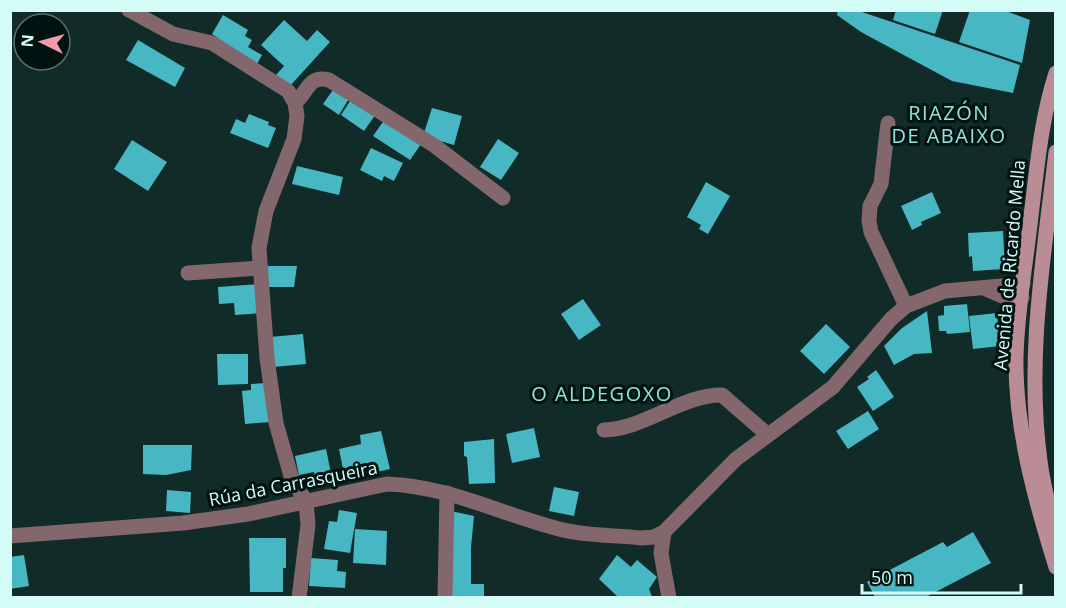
<svg xmlns="http://www.w3.org/2000/svg" width="1066" height="608" font-family="'Open Sans',sans-serif">
	<rect width="100%" height="100%" fill="#102b28"/>
	<!-- building -->
	<path fill="#48b7c4" d="M838,10H856L1020,65L1013,93L952,81L861,32L837,15Z
		M896,10H943L935,34L893,20Z
		M970,10H1003L1030,20L1022,63L959,42Z
		M223,15L248,30L245,36L252,40L248,47L262,55L257,64L217,41L218,38L212,34Z
		M284,20L307,41L317,30L330,42L289,87L276,75L284,66L261,45Z
		M138,40L185,68L175,87L126,60Z
		M335,87L350,97L339,115L323,104Z
		M352,98L376,114L364,131L341,115Z
		M432,108L462,116L454,145L423,136Z
		M249,114L269,122L268,125L276,128L268,148L230,133L236,119L245,123Z
		M385,119L421,144L410,160L373,136Z
		M498,139L519,153L501,180L480,167Z
		M132,140L167,162L148,191L114,169Z
		M371,148L403,163L394,181L384,176L382,181L360,170Z
		M297,166L343,177L339,195L292,184Z
		M706,182L730,196L708,234L699,229L701,225L687,217Z
		M932,192L941,213L921,222L922,225L912,230L901,206Z
		M1003,231L1005,269L973,271L972,256L969,257L968,233Z
		M263,266H297L294,287H265Z
		M259,284L261,313L235,315L234,303L219,304L218,287Z
		M583,299L601,325L579,340L561,314Z
		M967,304L970,332L947,334L946,331H939L938,316L944,315V306Z
		M927,311L932,353L914,354L894,365L884,346L902,328Z
		M997,313L1000,346L973,349L969,316Z
		M826,324L850,347L824,374L800,351Z
		M303,334L306,364L273,367L270,337Z
		M217,354H248V384L218,385Z
		M876,370L894,397L873,411L857,387L869,379L867,377Z
		M267,383L270,422L245,424L242,391L251,390V384Z
		M868,411L879,429L848,449L836,431Z
		M534,428L540,457L512,463L506,434Z
		M381,431L390,469L345,479L339,449L361,444L360,435Z
		M494,439L495,483L469,484L467,457L464,456V442Z
		M143,445H192L191,470L166,475L143,474Z
		M326,449L332,478L316,482L314,472L299,475L295,456Z
		M554,487L579,492L574,516L549,511Z
		M167,490L191,492L190,513L166,511Z
		M339,510L357,513L350,553L324,549L329,521L337,522Z
		M451,511L474,516L471,547V584H484V597H451Z
		M355,529L387,531L386,565L353,563Z
		M973,532L991,563L926,597H875L867,582L943,542L947,547Z
		M249,538H286V568H283V592H250Z
		M24,555L29,586L10,589V557Z
		M617,555L631,567L637,560L657,577L649,589L652,597H618L599,579Z
		M311,558L338,560L337,571L346,572L345,588L309,586Z"/>
	<g fill="none" stroke-linecap="round" stroke-linejoin="round">
		<!-- street -->
		<path stroke="#84676d" stroke-width="15" d="M129,10L173,34L212,43L288,91L295,103L297,116L294,139L266,211L259,248L267,358L276,423L291,476L306,502L308,525L299,598
			M295,103C308,92 308,75 329,80L435,146L503,198
			M888,123L881,184L870,206L869,221L871,232L906,306
			M188,273L260,268
			M986,289L1005,297L1022,298
			M604,430C645,429 680,395 722,395L768,435
			M664,532L661,553L669,598
			M10,536L183,523L248,514L387,484C447,486 501,514 559,529C585,536 614,535 641,538L654,537L664,532L736,459L833,387L891,319L906,306L945,291L1023,284
			M445,598L447,493"/>
		<!-- secondary -->
		<path stroke="#ba8c95" stroke-width="15" d="M1056,73C1041,119 1037,168 1031,216C1026,263 1017,310 1016,357C1015,428 1035,500 1056,567
			M1056,152C1044,255 1026,357 1040,461C1043,485 1049,508 1056,532"/>
	</g>
	<g text-anchor="middle" dominant-baseline="central" stroke-width="6" stroke-linejoin="round" paint-order="stroke">
		<!-- street labels -->
		<g font-size="18" fill="#d4fcf6" stroke="#001311">
			<text transform="translate(1009 265) rotate(-85)">Avenida de Ricardo Mella</text>
			<text transform="translate(293 483) rotate(-11)">Rúa da Carrasqueira</text>
		</g>
		<!-- neighbourhood labels -->
		<g font-size="20" letter-spacing="1.5" fill="#91e5da" stroke="#001311">
			<text x="949" y="112">RIAZÓN<tspan x="949" dy="23">DE ABAIXO</tspan></text>
			<text x="602" y="393">O ALDEGOXO</text>
		</g>
	</g>
	<!-- border -->
	<rect width="1066" height="608" fill="none" stroke="#d4fcf6" stroke-width="24"/>
	<!-- north arrow -->
	<g transform="translate(42 42) rotate(275)"><circle r="28" fill="#001311" stroke="#55706d" stroke-width="1.5"/>
	<path d="M0-4.5L10 22L0 15L-10 22Z" fill="#f29aad"/>
	<text y="-9" font-size="16" font-weight="bold" text-anchor="middle" fill="#d4fcf6">N</text>
	</g>
	<!-- scale -->
	<path d="M862 584v9h159v-9" fill="none" stroke="#d4fcf6" stroke-width="3"/>
	<text x="871" y="584" font-size="18" fill="#d4fcf6" stroke="#001311" stroke-width="4.5" paint-order="stroke">50 m</text>
</svg>
